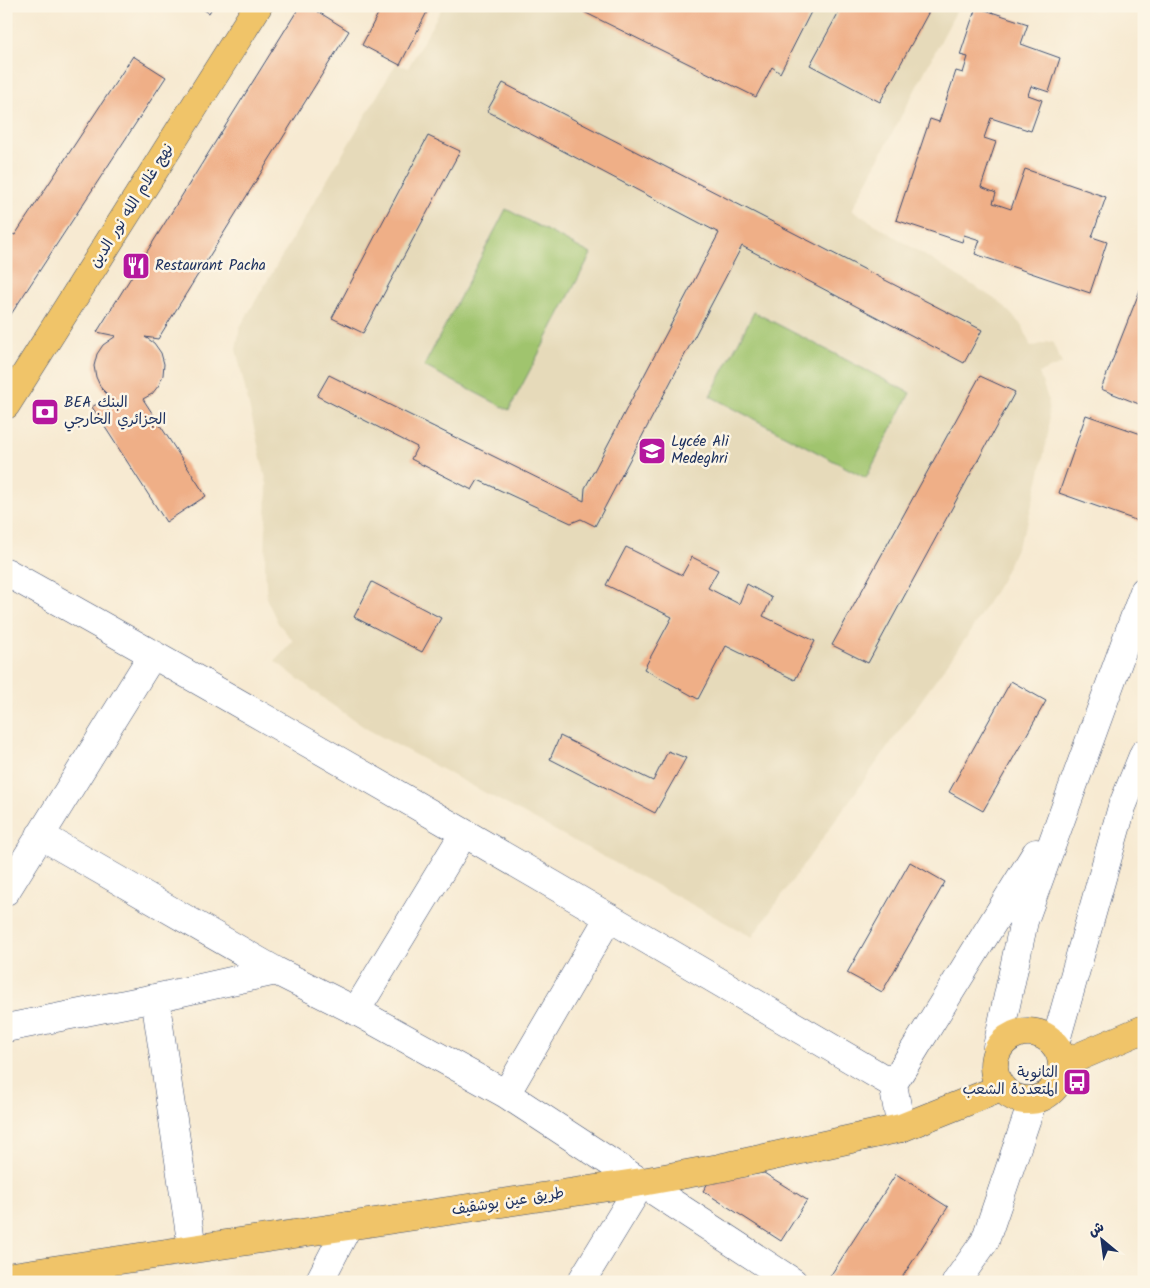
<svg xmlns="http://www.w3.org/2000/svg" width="1150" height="1288" font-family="Kalam,'Playpen Sans Arabic',sans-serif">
	<rect width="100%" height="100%" fill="#fcf5e5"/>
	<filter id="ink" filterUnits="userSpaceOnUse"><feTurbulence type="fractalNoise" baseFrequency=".02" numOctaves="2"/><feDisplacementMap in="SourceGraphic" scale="10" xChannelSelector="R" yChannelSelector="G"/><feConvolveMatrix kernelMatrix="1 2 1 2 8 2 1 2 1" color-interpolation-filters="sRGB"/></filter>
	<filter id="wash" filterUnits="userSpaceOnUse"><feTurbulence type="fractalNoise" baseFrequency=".0096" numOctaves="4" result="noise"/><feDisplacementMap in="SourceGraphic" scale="20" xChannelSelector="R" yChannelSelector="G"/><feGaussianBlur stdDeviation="1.12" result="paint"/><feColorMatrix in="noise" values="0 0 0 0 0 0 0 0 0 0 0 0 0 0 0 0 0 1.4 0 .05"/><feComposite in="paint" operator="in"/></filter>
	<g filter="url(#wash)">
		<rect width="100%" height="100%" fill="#f7ead2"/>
		<!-- built -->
		<path fill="#e6daba" d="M443,6H959L852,210L1001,303L1023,327L1031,347L1052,341L1062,364L1039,373L1048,399L1049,429L1040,473L1027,524L1002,579L970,632L752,937L367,729L328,702L275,661L293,641L278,623L267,600L265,567L267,484L236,349L240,327L396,64L408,68Z"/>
		<!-- pitch -->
		<path fill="#a0c46e" stroke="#5e7a66" d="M506,209L591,254L509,410L424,366Z
			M754,312L910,393L866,478L710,396Z"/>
		<g id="blocks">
			<!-- building -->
			<path fill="#efaf87" d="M198,6H213L209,13Z
				M300,6H309L349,31L158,339L145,337L154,343L161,353L164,364L163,375L159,385L152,394L143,399L206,496L166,522L92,407L109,396L101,388L96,377L94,366L97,354L103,345L116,336L97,332Z
				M382,6H430L400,65L362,45Z
				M586,6H814L780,73L772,67L756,97L584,12Z
				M842,6H932L880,102L810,65Z
				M976,7L1028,24L1021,44L1060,58L1049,92L1031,86L1028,95L1042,100L1031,131L991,118L984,138L996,142L981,187L996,193L993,203L1011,209L1025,169L1106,197L1092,237L1107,242L1090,293L975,254L980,240L964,235L962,242L896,220L930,119L939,122L956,71L963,73L968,57L960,55Z
				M6,18L10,19L8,53H6Z
				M133,56L166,77L6,322V232L15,235Z
				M503,83L982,330L964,363L742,246L595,526L581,519L571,523L478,480L472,490L411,459L417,447L317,396L329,375L584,501L585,488L719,233L487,111Z
				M428,136L460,151L363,333L332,318Z
				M1144,280V406L1101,389Z
				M980,376L1015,392L868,663L832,645Z
				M1086,415L1144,435V515L1141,522L1059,493Z
				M626,547L682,575L692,557L718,570L708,588L739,604L747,584L772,598L763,616L815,641L795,680L726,646L698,699L644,669L672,617L606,585Z
				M372,582L441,618L422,652L354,617Z
				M1011,681L1046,701L983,811L949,792Z
				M560,736L653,781L668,751L686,758L655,813L550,759Z
				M910,862L945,882L882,992L847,973Z
				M764,1173L807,1200L781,1241L703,1191L710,1180Z
				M896,1174L948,1207L899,1282H835L829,1278Z"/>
		</g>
	</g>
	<g filter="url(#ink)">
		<use href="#blocks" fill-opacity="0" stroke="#3c4b6f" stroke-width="1"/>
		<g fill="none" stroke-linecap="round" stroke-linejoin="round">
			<defs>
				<path id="minor" d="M6,572C304,738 599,911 893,1084L901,1128
					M40,835L276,971L356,1011L506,1094L793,1282
					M6,891L153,654
					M155,998L192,1248
					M356,1011L464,833
					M6,1028L155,998L276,971
					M1055,1044L1122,807L1144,753
					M997,1047L1024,921L1144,591
					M893,1084L1036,853
					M506,1094L609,917
					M319,1282L348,1226
					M581,1282L642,1182
					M956,1282L985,1241L1033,1100"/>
				<path id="major" d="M6,405L258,6
					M994 1066a34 34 0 1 1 68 0a34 34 0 1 1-68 0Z
					M1062,1064L1144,1029
					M6,1277L642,1182L719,1168L901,1128L1001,1088"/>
			</defs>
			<!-- minor casing -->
			<use href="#minor" stroke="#3c4b6f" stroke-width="29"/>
			<!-- major casing -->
			<use href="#major" stroke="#3c4b6f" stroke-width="29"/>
			<!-- minor -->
			<use href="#minor" stroke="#fff" stroke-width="28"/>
			<!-- major -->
			<use href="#major" stroke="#f0c469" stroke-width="28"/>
		</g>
	</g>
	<!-- icons -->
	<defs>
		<symbol id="restaurant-square" viewBox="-11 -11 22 22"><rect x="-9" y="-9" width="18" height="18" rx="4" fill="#b5179e" stroke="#fcf5e5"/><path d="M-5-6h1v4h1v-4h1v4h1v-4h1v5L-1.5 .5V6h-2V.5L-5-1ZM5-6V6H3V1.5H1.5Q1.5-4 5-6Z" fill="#fff"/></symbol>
		<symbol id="bank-square" viewBox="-11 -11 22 22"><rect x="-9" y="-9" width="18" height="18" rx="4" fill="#b5179e" stroke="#fcf5e5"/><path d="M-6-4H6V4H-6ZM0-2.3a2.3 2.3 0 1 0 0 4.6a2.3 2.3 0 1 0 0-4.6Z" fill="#fff"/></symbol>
		<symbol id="school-square" viewBox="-11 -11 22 22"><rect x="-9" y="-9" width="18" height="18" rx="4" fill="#b5179e" stroke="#fcf5e5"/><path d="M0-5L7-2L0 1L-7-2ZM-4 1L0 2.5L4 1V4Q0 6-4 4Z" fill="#fff"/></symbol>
		<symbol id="bus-square" viewBox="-11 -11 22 22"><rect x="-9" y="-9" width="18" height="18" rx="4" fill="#b5179e" stroke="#fcf5e5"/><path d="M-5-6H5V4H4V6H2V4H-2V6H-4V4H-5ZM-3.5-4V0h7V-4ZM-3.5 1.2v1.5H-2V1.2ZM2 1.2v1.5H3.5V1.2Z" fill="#fff"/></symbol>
	</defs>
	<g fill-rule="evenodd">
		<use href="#restaurant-square" x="120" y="250" width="32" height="32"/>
		<use href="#bank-square" x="29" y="396" width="32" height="32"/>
		<use href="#school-square" x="636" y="435" width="32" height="32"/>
		<use href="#bus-square" x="1061" y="1066" width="32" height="32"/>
	</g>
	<g text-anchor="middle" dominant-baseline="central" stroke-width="5" stroke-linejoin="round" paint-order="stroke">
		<!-- street labels -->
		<g font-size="15" fill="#1b2f5e" stroke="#fcf5e5">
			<text transform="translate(132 206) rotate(-58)">نهج غلام الله نور الدين</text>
			<text transform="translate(508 1202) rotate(-9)">طريق عين بوشقيف</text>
		</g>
		<!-- poi labels -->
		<g font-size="15" fill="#1b2f5e" stroke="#fcf5e5" text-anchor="start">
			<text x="155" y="266">Restaurant Pacha</text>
			<text x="64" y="403">BEA البنك<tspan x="64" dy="17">الجزائري الخارجي</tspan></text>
			<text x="671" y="442">Lycée Ali<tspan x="671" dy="17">Medeghri</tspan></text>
			<text x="1058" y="1073" text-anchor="end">الثانوية<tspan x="1058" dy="17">المتعددة الشعب</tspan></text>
		</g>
	</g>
	<!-- margin -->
	<rect width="1150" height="1288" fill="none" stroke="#fcf5e5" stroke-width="25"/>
	<!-- north arrow -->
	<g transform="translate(1102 1240) rotate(331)" stroke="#fcf5e5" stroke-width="4" paint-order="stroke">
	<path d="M0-4L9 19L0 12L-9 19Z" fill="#1b2f5e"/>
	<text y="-8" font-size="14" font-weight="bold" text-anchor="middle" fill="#1b2f5e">ش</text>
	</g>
</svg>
